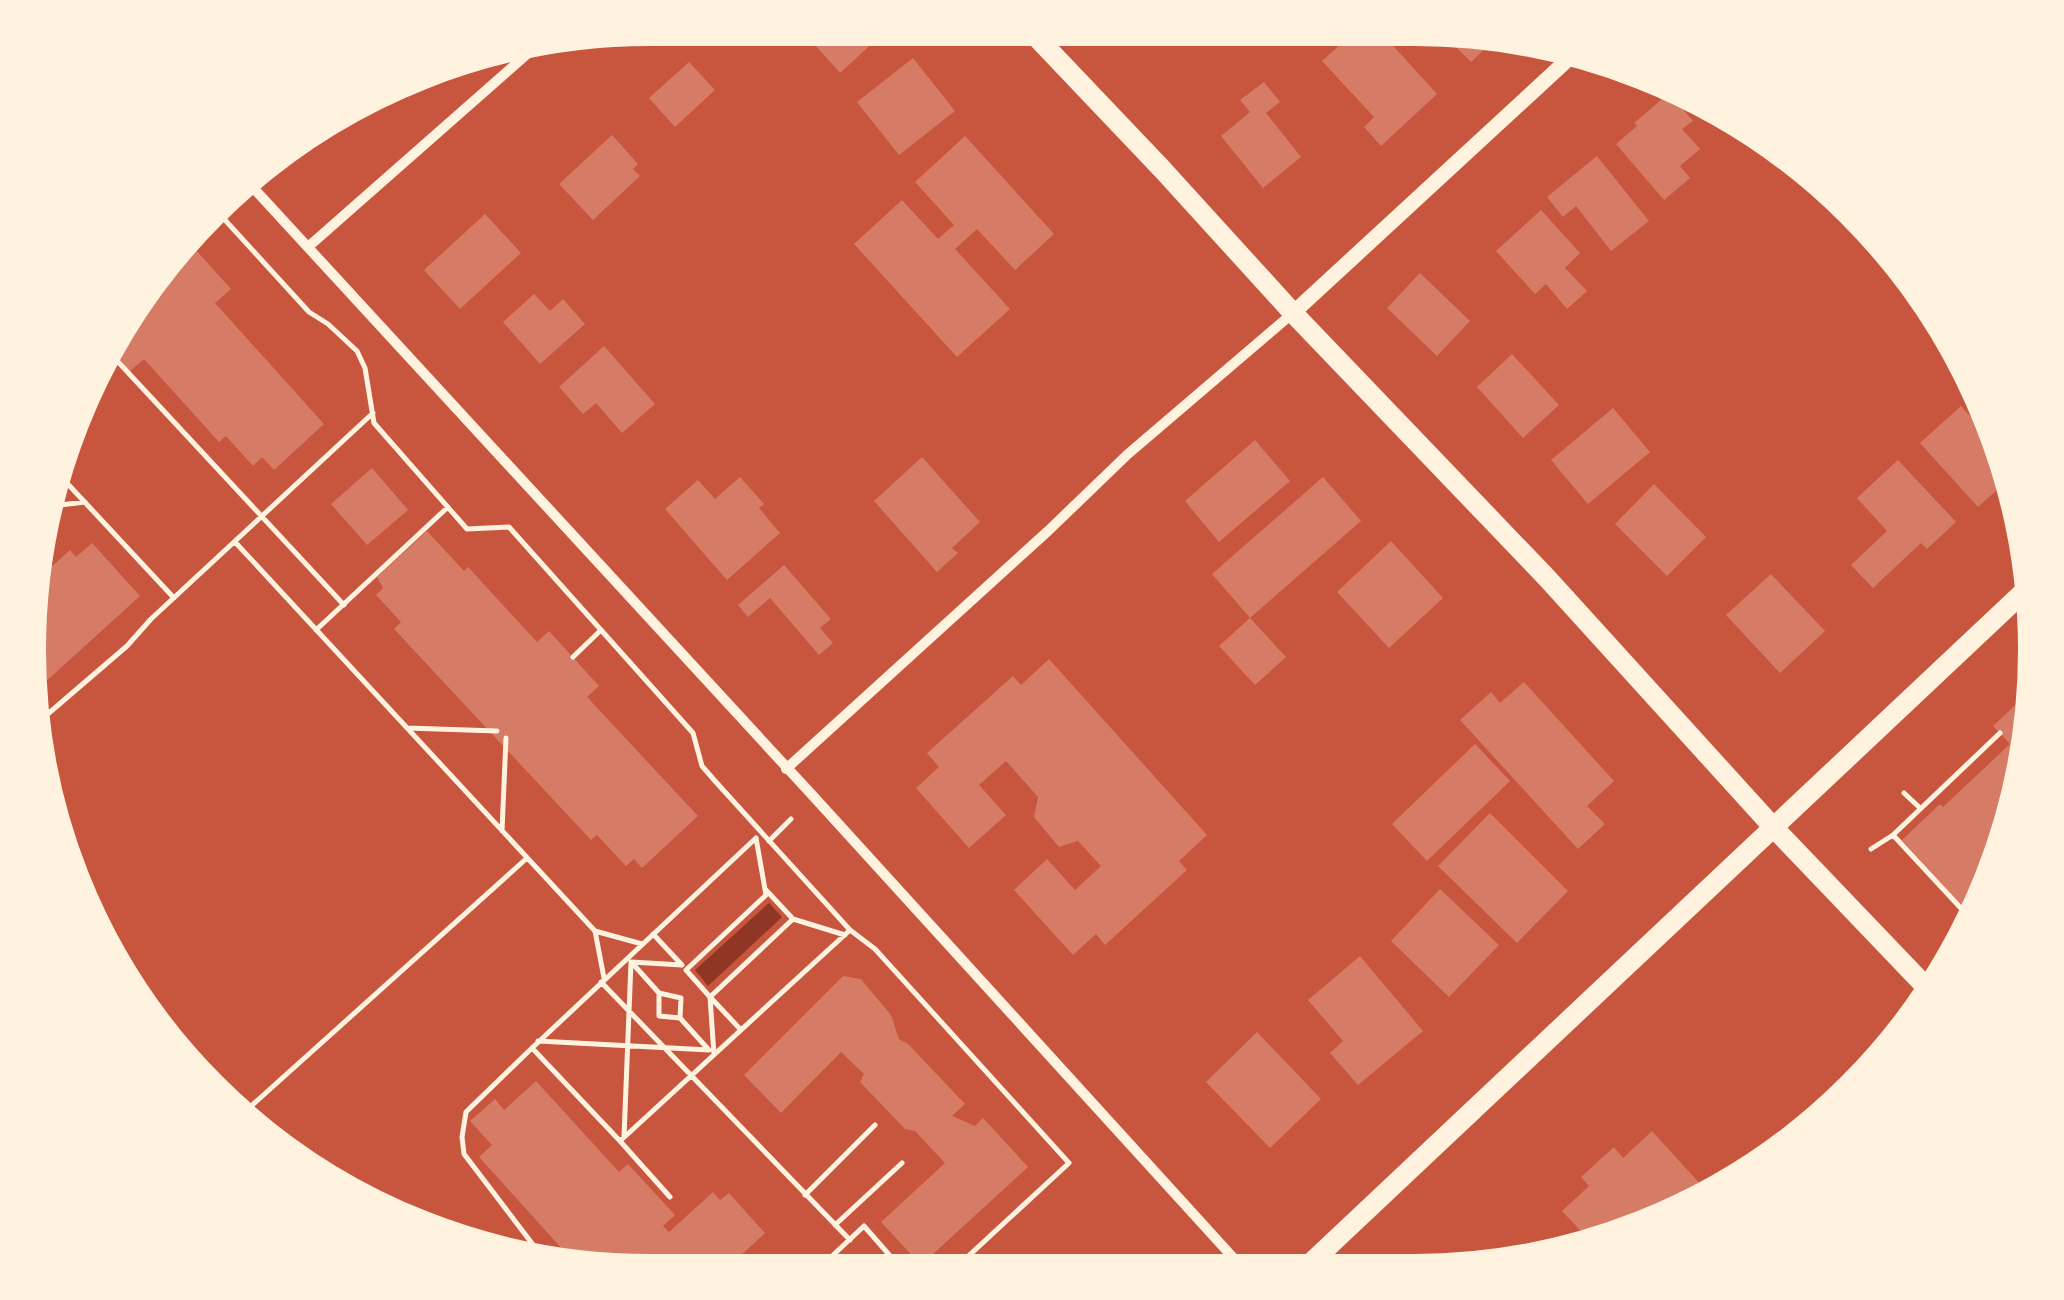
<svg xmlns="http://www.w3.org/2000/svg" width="2064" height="1300" font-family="'Work Sans',sans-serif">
	<rect width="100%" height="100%" fill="#c8553d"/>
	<!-- water -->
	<path fill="#8f3625" d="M769,903L782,917L708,986L695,970Z"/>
	<!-- building -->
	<path fill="#d67c66" d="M805,23L885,24L889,28L840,73L800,28Z
		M1360,27H1376L1437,94L1381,146L1364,127L1374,117L1322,61Z
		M1437,28H1496L1504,30L1471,62Z
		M913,58L955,111L899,155L857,102Z
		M689,62L715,90L675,127L649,98Z
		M1264,82L1280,102L1266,113L1301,157L1263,188L1221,136L1250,112L1240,100Z
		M1669,93L1693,121L1682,129L1700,149L1680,166L1690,178L1664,200L1616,144L1637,126L1634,123Z
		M612,135L638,164L633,169L640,176L593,220L559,184Z
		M965,136L1054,234L1015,270L977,229L955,249L1010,309L957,357L854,244L902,200L938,239L954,225L915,182Z
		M1597,156L1649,221L1611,251L1576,206L1563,217L1547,197Z
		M1541,210L1580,253L1565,268L1587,291L1567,309L1546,284L1535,294L1496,251Z
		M485,214L521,253L460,309L424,270Z
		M185,238L231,289L215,303L324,424L274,470L262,457L253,466L226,436L219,442L144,359L130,371L109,348L153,268Z
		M1420,273L1470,321L1437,356L1387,308Z
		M534,294L550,311L563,299L585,324L540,364L503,322Z
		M604,346L655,404L622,433L596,403L583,414L559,387Z
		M1512,354L1559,405L1523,438L1477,387Z
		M1961,406L1996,445L2006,482L1978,507L1920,443Z
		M1613,408L1650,452L1588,504L1551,460Z
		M1255,440L1290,481L1219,542L1185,501Z
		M922,457L980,522L952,548L958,553L937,572L874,501Z
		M1898,460L1956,522L1927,549L1921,543L1873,588L1851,565L1887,531L1857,498Z
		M372,468L408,510L367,545L331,504Z
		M740,477L764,504L759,508L780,533L727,580L665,509L698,480L715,499Z
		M1323,477L1361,521L1250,618L1212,574Z
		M1654,484L1706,537L1667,576L1615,524Z
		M427,531L464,571L468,567L537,642L549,631L599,686L587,697L698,816L642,868L634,859L626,866L597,835L591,840L394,629L401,622L376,595L383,588L377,577Z
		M1391,541L1443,598L1389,648L1337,592Z
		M92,543L140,596L32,694L24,610L28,588L70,550L76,557Z
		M784,565L831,619L820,628L833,643L819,655L770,598L748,617L738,605Z
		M1771,574L1825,631L1780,673L1726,615Z
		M1250,618L1286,657L1255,685L1219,646Z
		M1049,659L1207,835L1179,861L1187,870L1105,945L1096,934L1073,955L1014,890L1047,859L1075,890L1101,866L1078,841L1059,847L1034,817L1038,797L1006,761L979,785L1006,815L969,848L916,788L939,767L927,753L1013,676L1021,685Z
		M1524,682L1614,781L1587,806L1605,824L1578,849L1460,720L1491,692L1500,703Z
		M2029,692L2008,851L1971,916L1902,840L1940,804L1943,807L2010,744L1993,726Z
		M1475,744L1510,781L1427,861L1392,824Z
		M1490,813L1568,891L1517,943L1438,866Z
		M1440,889L1499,945L1449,997L1391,941Z
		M1360,956L1423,1031L1358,1085L1330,1053L1343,1041L1308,1000Z
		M843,976L861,979L891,1015L899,1039L908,1044L965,1104L952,1116L975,1126L983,1118L1028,1167L921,1265L881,1222L945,1163L915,1131L905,1129L860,1082L864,1074L841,1052L781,1113L744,1075Z
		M1257,1032L1321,1099L1270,1148L1206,1082Z
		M536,1081L619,1172L628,1164L675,1215L663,1226L669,1232L713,1192L720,1200L729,1193L765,1233L740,1256L752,1269L748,1273L583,1272L479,1157L492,1145L470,1121L495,1099L504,1110Z
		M1652,1131L1712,1197L1691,1213L1589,1240L1562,1211L1589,1186L1581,1177L1614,1147L1623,1158Z
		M1125,1258L1139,1273L1146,1267L1153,1275H1107Z"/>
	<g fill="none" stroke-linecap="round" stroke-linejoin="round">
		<!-- path -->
		<path stroke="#fff3e0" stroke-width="5" d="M215,209L309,312L328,324L357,351L365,368L374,423L467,529L509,527L693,733L702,766L715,781L850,930L875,949L1069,1163L949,1274
			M108,351L344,605
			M52,467L174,598
			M44,507L85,502
			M235,542L595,931
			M316,630L448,507
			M573,657L601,630
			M35,725L127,646L151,619L373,413
			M407,728L497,731
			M1904,793L1920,808
			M502,831L506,738
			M1893,835L1970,918
			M756,838L766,895L686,970L710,997L793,919L766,890
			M769,841L791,819
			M1871,849L1893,835L2000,733
			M793,919L845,935
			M653,934L682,965
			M633,964L659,993V1016L680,1018L681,998L659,993
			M604,978L595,931L642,944
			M601,982L850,1240
			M710,997L714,1055
			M712,999L741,1030
			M680,1018L708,1049
			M150,1024L239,1117L527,858
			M538,1041L709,1050
			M532,1048L756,838
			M624,1137L631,962L682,965
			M805,1195L875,1125
			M670,1197L620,1141L850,930
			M835,1225L902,1163
			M550,1267L464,1154L462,1137L466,1112L532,1048L620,1141
			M567,1272L576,1264
			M814,1273L864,1226L906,1274"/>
		<!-- minor -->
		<path stroke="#fff3e0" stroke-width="10" d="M246,180L814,797L1249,1275
			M308,247L543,40
			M786,769L1048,531L1128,454L1293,313"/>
		<!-- tertiary -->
		<path stroke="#fff3e0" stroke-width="15" d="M1293,313L1576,52"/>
		<!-- primary -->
		<path stroke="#fff3e0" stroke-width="20" d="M1025,25L1162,169L1293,313L1547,578L1774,828L1929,990
			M1298,1275L2033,583"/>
	</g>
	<!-- crop -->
	<path d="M0 0H2064V1300H0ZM650 40H1414A610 610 0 0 1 2024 650V650A610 610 0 0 1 1414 1260H650A610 610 0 0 1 40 650V650A610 610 0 0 1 650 40Z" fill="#fff3e0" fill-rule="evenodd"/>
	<path fill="none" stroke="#fff3e0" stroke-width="12" d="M650 40H1414A610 610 0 0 1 2024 650V650A610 610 0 0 1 1414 1260H650A610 610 0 0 1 40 650V650A610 610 0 0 1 650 40Z"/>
</svg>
